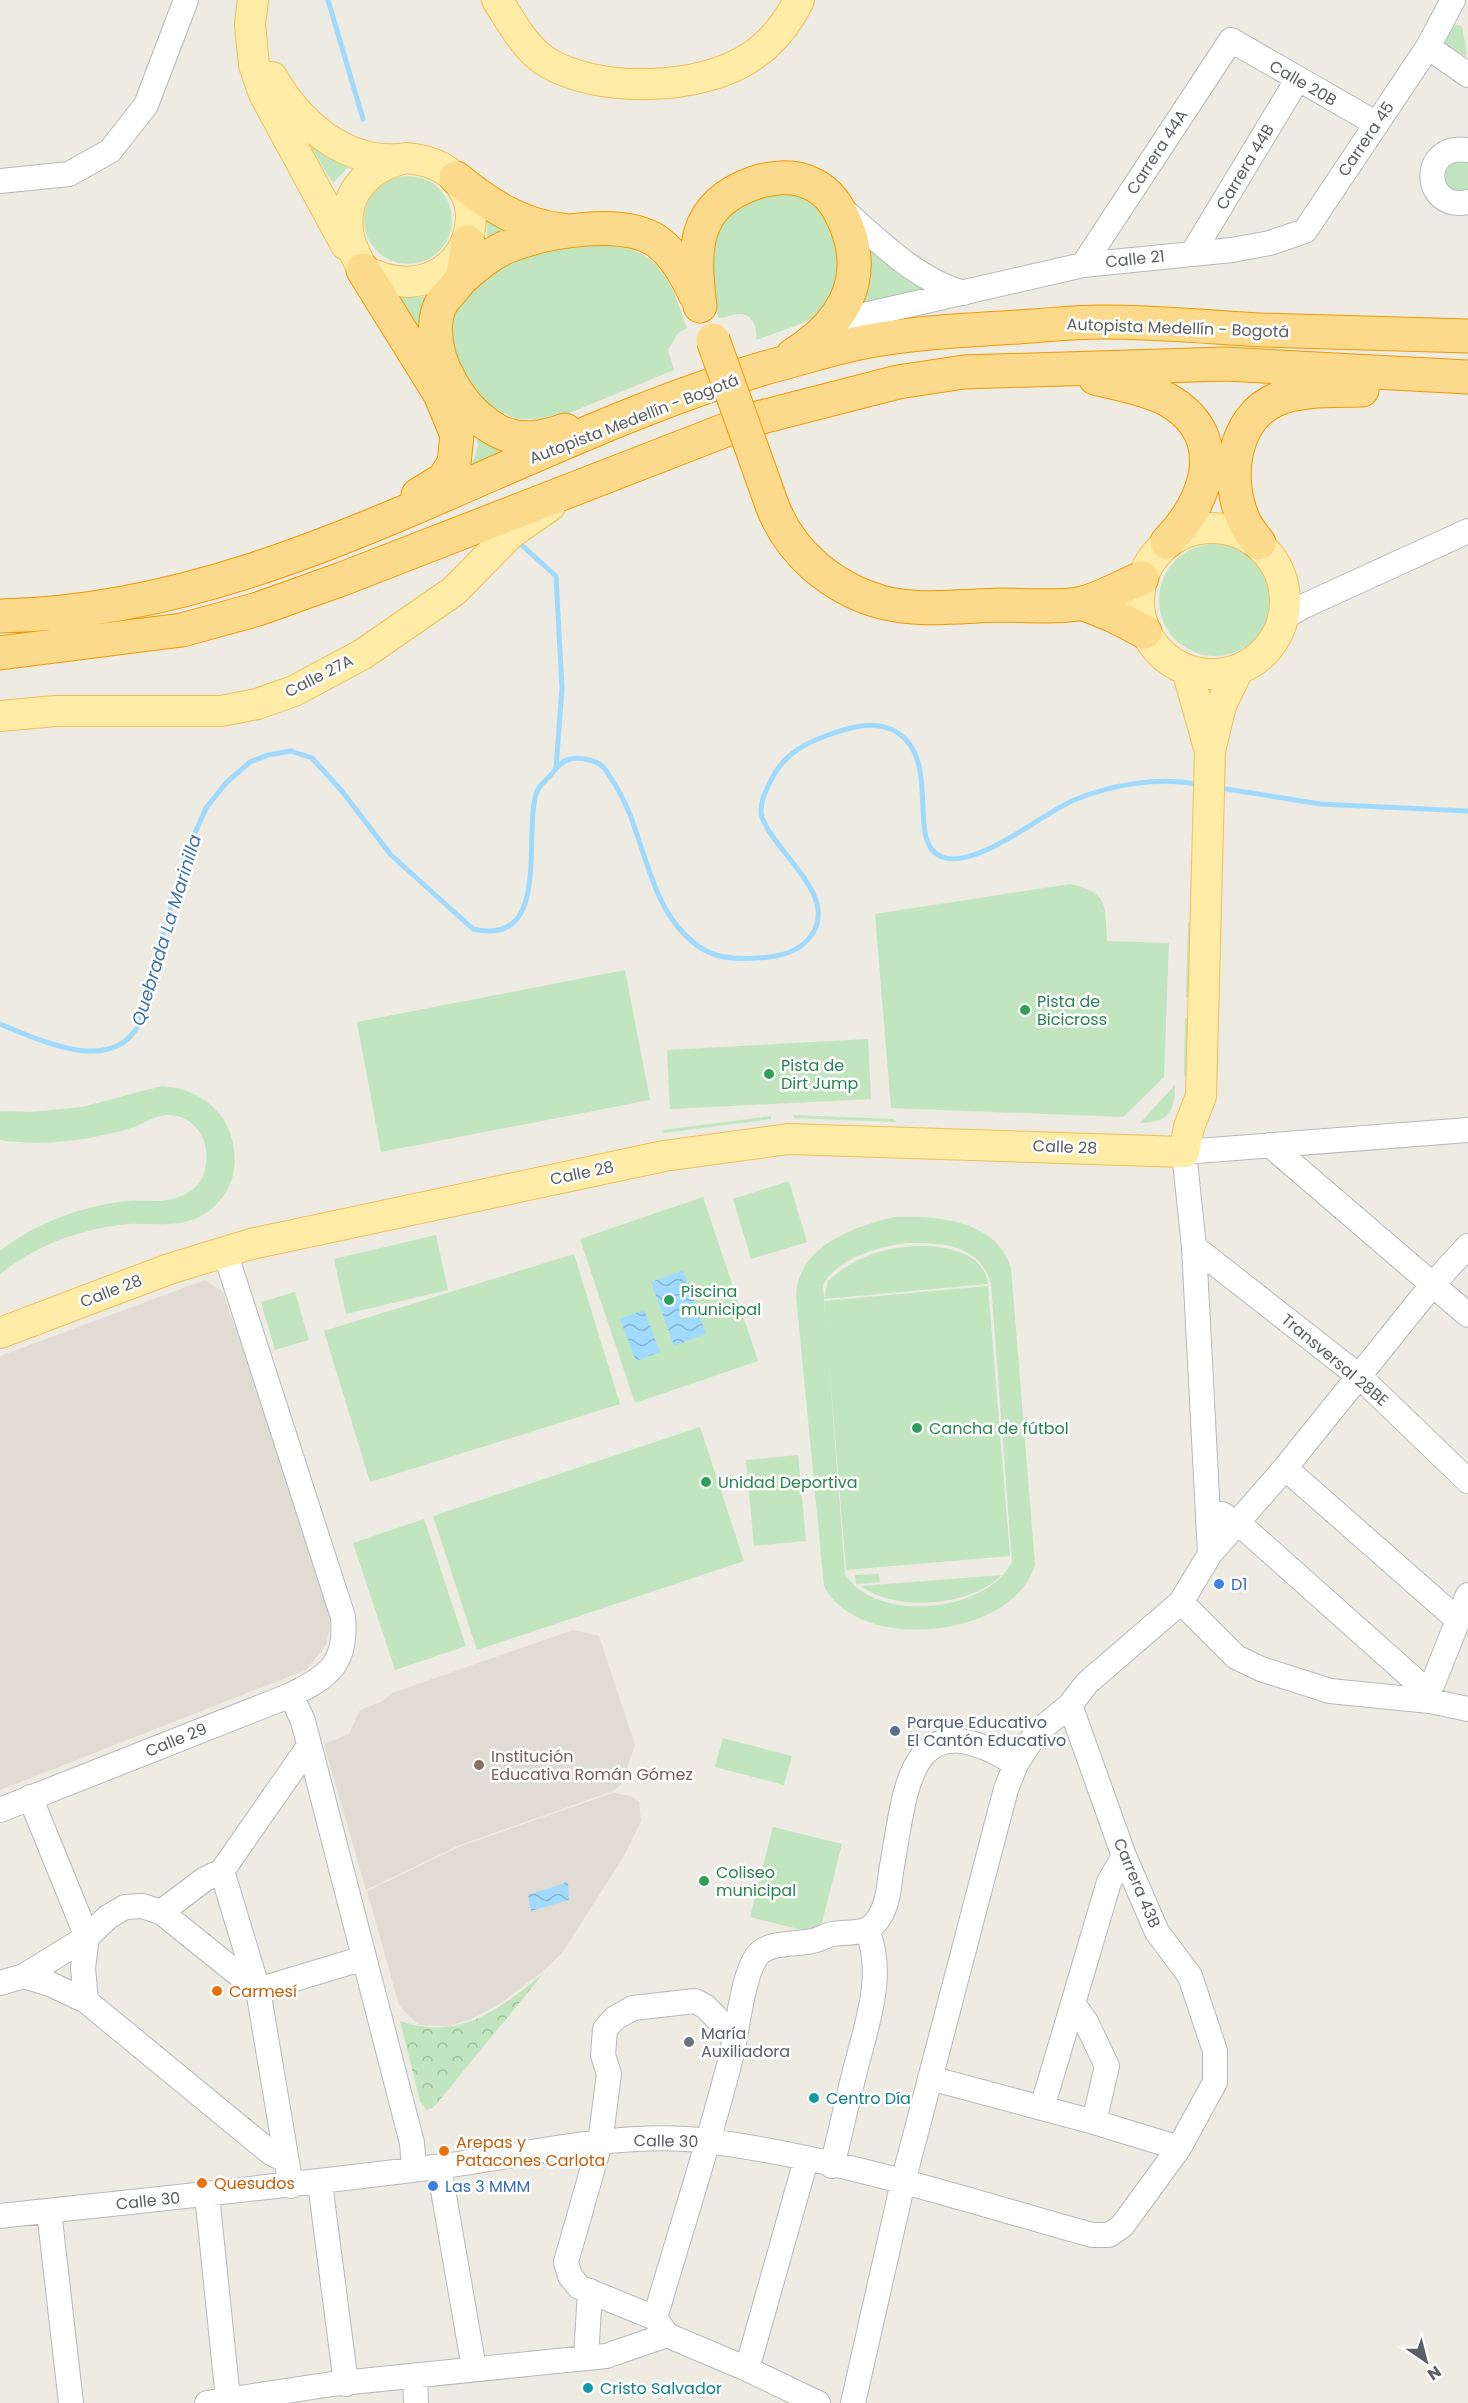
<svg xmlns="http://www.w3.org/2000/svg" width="1468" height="2403" font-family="Poppins,sans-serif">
	<defs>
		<pattern id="park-crowns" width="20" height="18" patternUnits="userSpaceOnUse" patternTransform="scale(1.5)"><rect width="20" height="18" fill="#c1e5bf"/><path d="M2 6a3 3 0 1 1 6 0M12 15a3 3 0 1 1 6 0" fill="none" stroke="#a0bd9f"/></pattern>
		<pattern id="water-waves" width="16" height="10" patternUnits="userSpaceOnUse" patternTransform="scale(1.5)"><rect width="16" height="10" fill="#a1daff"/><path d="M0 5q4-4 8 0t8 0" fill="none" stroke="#86b4d2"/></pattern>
	</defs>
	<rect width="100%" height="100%" fill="#eeebe2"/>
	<!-- education -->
	<path fill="#e0dcd3" d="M205,1280L222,1291L264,1407L331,1621L326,1645L306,1670L0,1790V1356Z
		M573,1630L599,1636L635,1745L621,1785L613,1791L460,1845L366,1890L324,1744L349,1734L360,1710L383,1701L392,1693Z
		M613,1793L631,1796L639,1802L641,1821L624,1856L562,1953L542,1972L498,2005L469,2020L449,2026L419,2025L404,2011L399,2005L367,1891L461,1846Z"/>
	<!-- green -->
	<path fill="#c1e5bf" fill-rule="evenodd" d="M1454,24L1462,26L1467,54L1465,56L1446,48L1443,43Z
		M310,143L351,164L333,183L311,148Z
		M1452,161H1468V192L1459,194L1445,185L1444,169Z
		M364 220a44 44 0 1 1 88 0a44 44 0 1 1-88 0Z
		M782,187L825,209L844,261L825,311L801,324L756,340C758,329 753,313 739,314C732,314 726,318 719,318C694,274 709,254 724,211Z
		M487,213L518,228L487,241Z
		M863,240L922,287L924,291L860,307Z
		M606,244C662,251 670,280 687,328L678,333L668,350L674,370L555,419H516L484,403L469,390L448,339L454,309L485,275L546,247Z
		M394,297H427L423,336Z
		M476,433L515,452L472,466L478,445Z
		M1159 600a56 56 0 1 1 112 0a56 56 0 1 1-112 0Z
		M1070,884C1109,892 1105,906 1107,941L1169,943L1164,1077L1123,1117L891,1108L875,914Z
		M1191,919V997H1186L1188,923Z
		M625,970L650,1100L381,1152L357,1022Z
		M1185,1018H1190L1187,1077L1184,1075Z
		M868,1039L871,1099L670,1109L667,1050Z
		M1175,1085C1175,1113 1169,1122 1140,1123Z
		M162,1086C186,1088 207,1097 221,1116C232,1131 236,1150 234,1168C232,1193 210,1217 185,1222C168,1226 148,1223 130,1224C114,1225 97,1228 81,1233C50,1241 25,1255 0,1274V1251C35,1223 86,1204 131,1201C145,1200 162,1203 176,1198C187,1195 199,1186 203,1176C213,1148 201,1117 169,1115C157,1114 143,1124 131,1128C90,1140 43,1147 0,1140V1111L30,1112L82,1107Z
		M794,1115L893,1119L897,1122L794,1118Z
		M771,1116V1119L664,1133L663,1130Z
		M789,1181L807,1242L751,1259L733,1199Z
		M703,1197L758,1361L635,1403L580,1239Z
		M895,1217C937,1215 998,1221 1011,1268L1035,1565C1013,1639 858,1654 824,1586L796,1295C798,1246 855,1226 895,1217ZM906,1243C942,1243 979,1243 991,1284L1012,1562C987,1613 875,1624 845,1574L823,1285C838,1258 877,1247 906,1243Z
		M436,1235L448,1290L346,1314L334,1259Z
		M930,1246C955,1249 984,1255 988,1284L824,1299L828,1281C857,1254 892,1245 930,1246Z
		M574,1254L620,1404L370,1482L324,1331Z
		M988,1286L1010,1556L846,1570L824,1301Z
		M295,1292L309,1340L275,1350L261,1302Z
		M700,1427L744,1561L477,1650L433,1516Z
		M798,1455L806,1541L754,1546L746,1460Z
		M424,1519L466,1646L395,1670L353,1543Z
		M879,1574L880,1582L856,1584L855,1575Z
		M1002,1575C971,1606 896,1613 861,1586Z
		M723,1738L792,1756L784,1785L715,1767Z
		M773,1827L842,1844L819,1934L750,1917Z"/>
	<!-- park -->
	<path fill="url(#park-crowns)" d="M543,1974L433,2108L426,2110L420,2101L400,2021C461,2041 497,2010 543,1974Z"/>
	<!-- water -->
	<path fill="url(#water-waves)" d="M683,1270L706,1334L674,1346L651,1282Z
		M644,1310L660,1352L636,1361L620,1319Z
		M568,1882L569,1900L531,1911L528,1895Z"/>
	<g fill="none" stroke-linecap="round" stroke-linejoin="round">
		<!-- stream -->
		<path stroke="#a1daff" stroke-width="5" d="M328,0L363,119
			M518,542L556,576L562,688L556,768
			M1220,788L1320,804L1468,811
			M0,1024C40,1040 110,1075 138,1026L185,856L206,808L226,783L250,762L268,755L291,751L312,758L341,790L391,855L473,929C553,948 522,834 537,791C539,786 546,780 550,776C555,769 562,761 570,759C579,757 596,760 602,766C607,770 610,778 614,783C638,820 643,867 664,906C675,926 693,948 716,955C732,960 752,959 769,957C787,955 803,949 813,933C837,893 773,851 762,817C758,802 768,786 775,773C787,753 806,743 828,735C850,727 877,719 898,733C942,762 905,843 942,857C976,870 1043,813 1074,800C1113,784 1158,777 1198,784"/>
		<defs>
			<path id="minor" d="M1428,47L1468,75
				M1468,150C1418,143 1423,212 1468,202
				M0,181L69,174L110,151L146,105L186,0
				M841,208C878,240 916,280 964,293
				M1192,254L1297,80
				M1083,265L1231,40L1377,124
				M827,334L860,316L1083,265L1232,250L1270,243L1305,231L1428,47L1453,0
				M1284,617L1304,606L1468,531
				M1270,1145L1468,1315
				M1194,1247L1360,1377L1468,1481
				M1285,1468L1458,1620
				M1222,1514L1244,1528L1427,1691
				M1210,1554L1194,1247L1184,1152L1468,1130
				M1181,1602L1236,1657L1261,1669L1330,1691L1430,1701L1468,1709
				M291,1695L303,1721L412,2143L414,2168
				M1430,1701L1427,1691L1433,1683L1468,1595
				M30,1797L87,1937L83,1968L86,2001
				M0,1810L291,1695C330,1676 347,1663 343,1617L225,1252
				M222,1871L309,1746
				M161,1912L205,1879L222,1871L258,1990L291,2186
				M24,1976L87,1937L108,1917L125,1907L142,1906L161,1912L258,1990L364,1958
				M0,1983L24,1976L50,1984L86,2001L271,2153L285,2160
				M1074,2005L1086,2022L1107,2066L1094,2122
				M735,2037L706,2007L695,2001L633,2008L615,2018L605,2029L603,2055L609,2074L600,2143L566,2262L570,2276L579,2287L655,2318L667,2335L747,2369L818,2403
				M930,2078L1094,2122L1179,2148
				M1042,2108L1109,1882L1124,1856
				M832,2166C840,2134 847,2102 855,2071C866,2026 886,1975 867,1930
				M439,2167L474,2368
				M320,2183L346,2384
				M207,2195L228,2399
				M49,2211L71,2403
				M0,2216C148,2200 296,2185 443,2166C529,2155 620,2130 708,2141C839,2158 966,2200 1092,2235H1109L1122,2226L1179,2148L1215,2082V2051L1190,1976L1157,1932L1124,1856L1070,1705
				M655,2318C680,2232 708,2147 730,2061C737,2035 742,1976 757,1956C768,1941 795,1945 812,1941C819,1940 826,1935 833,1934C853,1931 869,1936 880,1916C888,1903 889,1887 891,1872C906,1790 907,1696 1016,1764
				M586,2358L590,2291
				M747,2369L806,2160
				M415,2376L416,2403
				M207,2403L332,2384L606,2356L667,2335
				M853,2403L903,2182L1006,1789L1016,1764L1036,1733L1070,1705L1087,1683L1181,1602L1210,1554L1285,1468L1433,1284L1468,1246"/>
			<path id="major" d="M253,0L250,24L254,65L264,94L346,245
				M497,0C511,21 524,47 545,61C596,94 703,91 752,56C773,42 788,22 799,0
				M272,77C298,122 343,163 398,159
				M406,158C519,167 471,325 363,270C357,258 349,244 348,231C343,191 370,166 406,158Z
				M1139 601a73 73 0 1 1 146 0a73 73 0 1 1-146 0Z
				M1187,670L1209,748
				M0,716L55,711H221L257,704L294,691L363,654L454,591L511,533L550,506
				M0,1333L169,1269L251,1244L664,1156L788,1139L1184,1152L1189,1127L1201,1096L1210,751L1221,705L1238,670"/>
			<path id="highway" d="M456,178C488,204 519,225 561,230
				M468,242C466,254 466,267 461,278C452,295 439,296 436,321C431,361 462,412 498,431C518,442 544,438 565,430
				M363,270L440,394L457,435L454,463L444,479L418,495
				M461,279C477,265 493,251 514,244C550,231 624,218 658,242C676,256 685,274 695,294
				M700,306C693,249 692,205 754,183C773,177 795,175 812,184C830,192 839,208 846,225C869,282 841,325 793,355
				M1095,378C1118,384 1145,388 1166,399C1230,434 1209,500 1167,542
				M772,505C790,553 832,588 881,602C918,612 962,606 1000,605C1022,605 1062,608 1083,603C1102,598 1123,586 1142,578
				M1259,543C1254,536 1247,529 1244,521C1225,479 1232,416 1280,398C1306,389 1335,391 1362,390
				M1082,603L1114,616L1145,632
				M0,616C281,611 516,437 779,364C810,356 843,345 875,340C922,332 971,330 1019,327C1047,325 1075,322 1103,322C1156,322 1209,327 1262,330C1331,332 1399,334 1468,336
				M0,653L182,630L258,609L342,579L754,419L898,382L964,372L1225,364L1468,377"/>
		</defs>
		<!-- minor casing -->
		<use href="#minor" stroke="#b5b9bd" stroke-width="26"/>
		<!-- major casing -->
		<use href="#major" stroke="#f1bf58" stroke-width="32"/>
		<!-- highway casing -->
		<use href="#highway" stroke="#ef9901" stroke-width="35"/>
		<!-- minor -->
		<use href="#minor" stroke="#fff" stroke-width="24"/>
		<!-- major -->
		<use href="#major" stroke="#ffeca6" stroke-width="30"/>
		<!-- highway -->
		<use href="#highway" stroke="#fcda8b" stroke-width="33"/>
		<defs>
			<path id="highway-bridge" d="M713,340L772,505"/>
		</defs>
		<!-- highway-bridge casing -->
		<use href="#highway-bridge" stroke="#ef9901" stroke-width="35" stroke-linecap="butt"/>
		<!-- highway-bridge -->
		<use href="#highway-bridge" stroke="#fcda8b" stroke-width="33"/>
	</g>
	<!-- markers -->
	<g fill="#2e9e5b" stroke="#fff" stroke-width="2">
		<circle cx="1025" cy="1010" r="6"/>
		<circle cx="769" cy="1074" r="6"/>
		<circle cx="669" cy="1300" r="6"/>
		<circle cx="917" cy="1428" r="6"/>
		<circle cx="706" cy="1482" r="6"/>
		<circle cx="704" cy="1881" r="6"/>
	</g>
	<g fill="#3f7fe0" stroke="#fff" stroke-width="2">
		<circle cx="1219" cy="1584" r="6"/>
		<circle cx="433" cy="2186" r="6"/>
	</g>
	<circle fill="#5c6f8a" stroke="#fff" stroke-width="2" cx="895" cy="1731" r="6"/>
	<circle fill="#8d6e63" stroke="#fff" stroke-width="2" cx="479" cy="1765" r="6"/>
	<g fill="#e8710a" stroke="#fff" stroke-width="2">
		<circle cx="217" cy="1991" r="6"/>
		<circle cx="444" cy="2151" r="6"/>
		<circle cx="202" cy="2183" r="6"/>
	</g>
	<circle fill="#6b7280" stroke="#fff" stroke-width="2" cx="689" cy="2042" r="6"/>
	<g fill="#0f9aa8" stroke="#fff" stroke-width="2">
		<circle cx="814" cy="2098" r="6"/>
		<circle cx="588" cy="2388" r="6"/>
	</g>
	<g text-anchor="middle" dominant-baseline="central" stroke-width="5" stroke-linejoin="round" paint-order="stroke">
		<!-- street labels -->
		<g font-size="16" fill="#5b5f63" stroke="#fff">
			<text transform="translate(1303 83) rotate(30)">Calle 20B</text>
			<text transform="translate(1366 139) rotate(-56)">Carrera 45</text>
			<text transform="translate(1157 152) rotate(-57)">Carrera 44A</text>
			<text transform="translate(1245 167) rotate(-59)">Carrera 44B</text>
			<text transform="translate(1135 259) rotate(-6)">Calle 21</text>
			<text transform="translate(1178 328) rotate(2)">Autopista Medellín - Bogotá</text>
			<text transform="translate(634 419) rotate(-21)">Autopista Medellín - Bogotá</text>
			<text transform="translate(319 676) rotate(-27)">Calle 27A</text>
			<text transform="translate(1065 1147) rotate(2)">Calle 28</text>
			<text transform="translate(582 1173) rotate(-12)">Calle 28</text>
			<text transform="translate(111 1291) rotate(-21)">Calle 28</text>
			<text transform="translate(1335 1360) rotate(40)">Transversal 28BE</text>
			<text transform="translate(176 1740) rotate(-22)">Calle 29</text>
			<text transform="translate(1137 1883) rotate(67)">Carrera 43B</text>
			<text transform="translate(666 2141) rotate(1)">Calle 30</text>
			<text transform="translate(148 2201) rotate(-6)">Calle 30</text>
		</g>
		<!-- leisure labels -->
		<g font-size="16" fill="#27864d" stroke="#fff" text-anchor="start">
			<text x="1037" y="1001">Pista de<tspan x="1037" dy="18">Bicicross</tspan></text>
			<text x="781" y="1065">Pista de<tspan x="781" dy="18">Dirt Jump</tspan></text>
			<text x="681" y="1291">Piscina<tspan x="681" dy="18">municipal</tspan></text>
			<text x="929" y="1428">Cancha de fútbol</text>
			<text x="718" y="1482">Unidad Deportiva</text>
			<text x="716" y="1872">Coliseo<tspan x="716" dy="18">municipal</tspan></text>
		</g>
		<!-- shop labels -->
		<g font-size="16" fill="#366cbe" stroke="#fff" text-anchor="start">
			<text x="1231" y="1584">D1</text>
			<text x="445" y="2186">Las 3 MMM</text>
		</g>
		<!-- service labels -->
		<g font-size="16" fill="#4e5e75" stroke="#fff" text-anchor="start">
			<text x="907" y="1722">Parque Educativo<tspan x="907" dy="18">El Cantón Educativo</tspan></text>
		</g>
		<!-- education labels -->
		<g font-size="16" fill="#785e54" stroke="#fff" text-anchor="start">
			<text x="491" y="1756">Institución<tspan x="491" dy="18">Educativa Román Gómez</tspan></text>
		</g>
		<!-- food labels -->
		<g font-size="16" fill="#c56008" stroke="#fff" text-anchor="start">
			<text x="229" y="1991">Carmesí</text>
			<text x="456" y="2142">Arepas y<tspan x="456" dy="18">Patacones Carlota</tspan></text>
			<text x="214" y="2183">Quesudos</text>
		</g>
		<!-- worship labels -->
		<g font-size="16" fill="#5b616d" stroke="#fff" text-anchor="start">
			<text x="701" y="2033">María<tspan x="701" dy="18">Auxiliadora</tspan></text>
		</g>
		<!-- culture labels -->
		<g font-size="16" fill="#0d838f" stroke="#fff" text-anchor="start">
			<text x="826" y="2098">Centro Día</text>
			<text x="600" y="2388">Cristo Salvador</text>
		</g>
		<!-- water labels -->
		<g font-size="18" font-style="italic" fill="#3c75a7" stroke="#fff">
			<text transform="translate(166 930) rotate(-73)">Quebrada La Marinilla</text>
		</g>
	</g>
	<!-- north arrow -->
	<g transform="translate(1426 2361) rotate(145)" stroke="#ffffff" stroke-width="4.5" paint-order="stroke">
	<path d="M0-4.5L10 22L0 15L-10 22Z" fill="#5b5f63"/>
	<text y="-9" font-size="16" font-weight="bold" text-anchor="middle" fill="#5b5f63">N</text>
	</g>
</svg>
